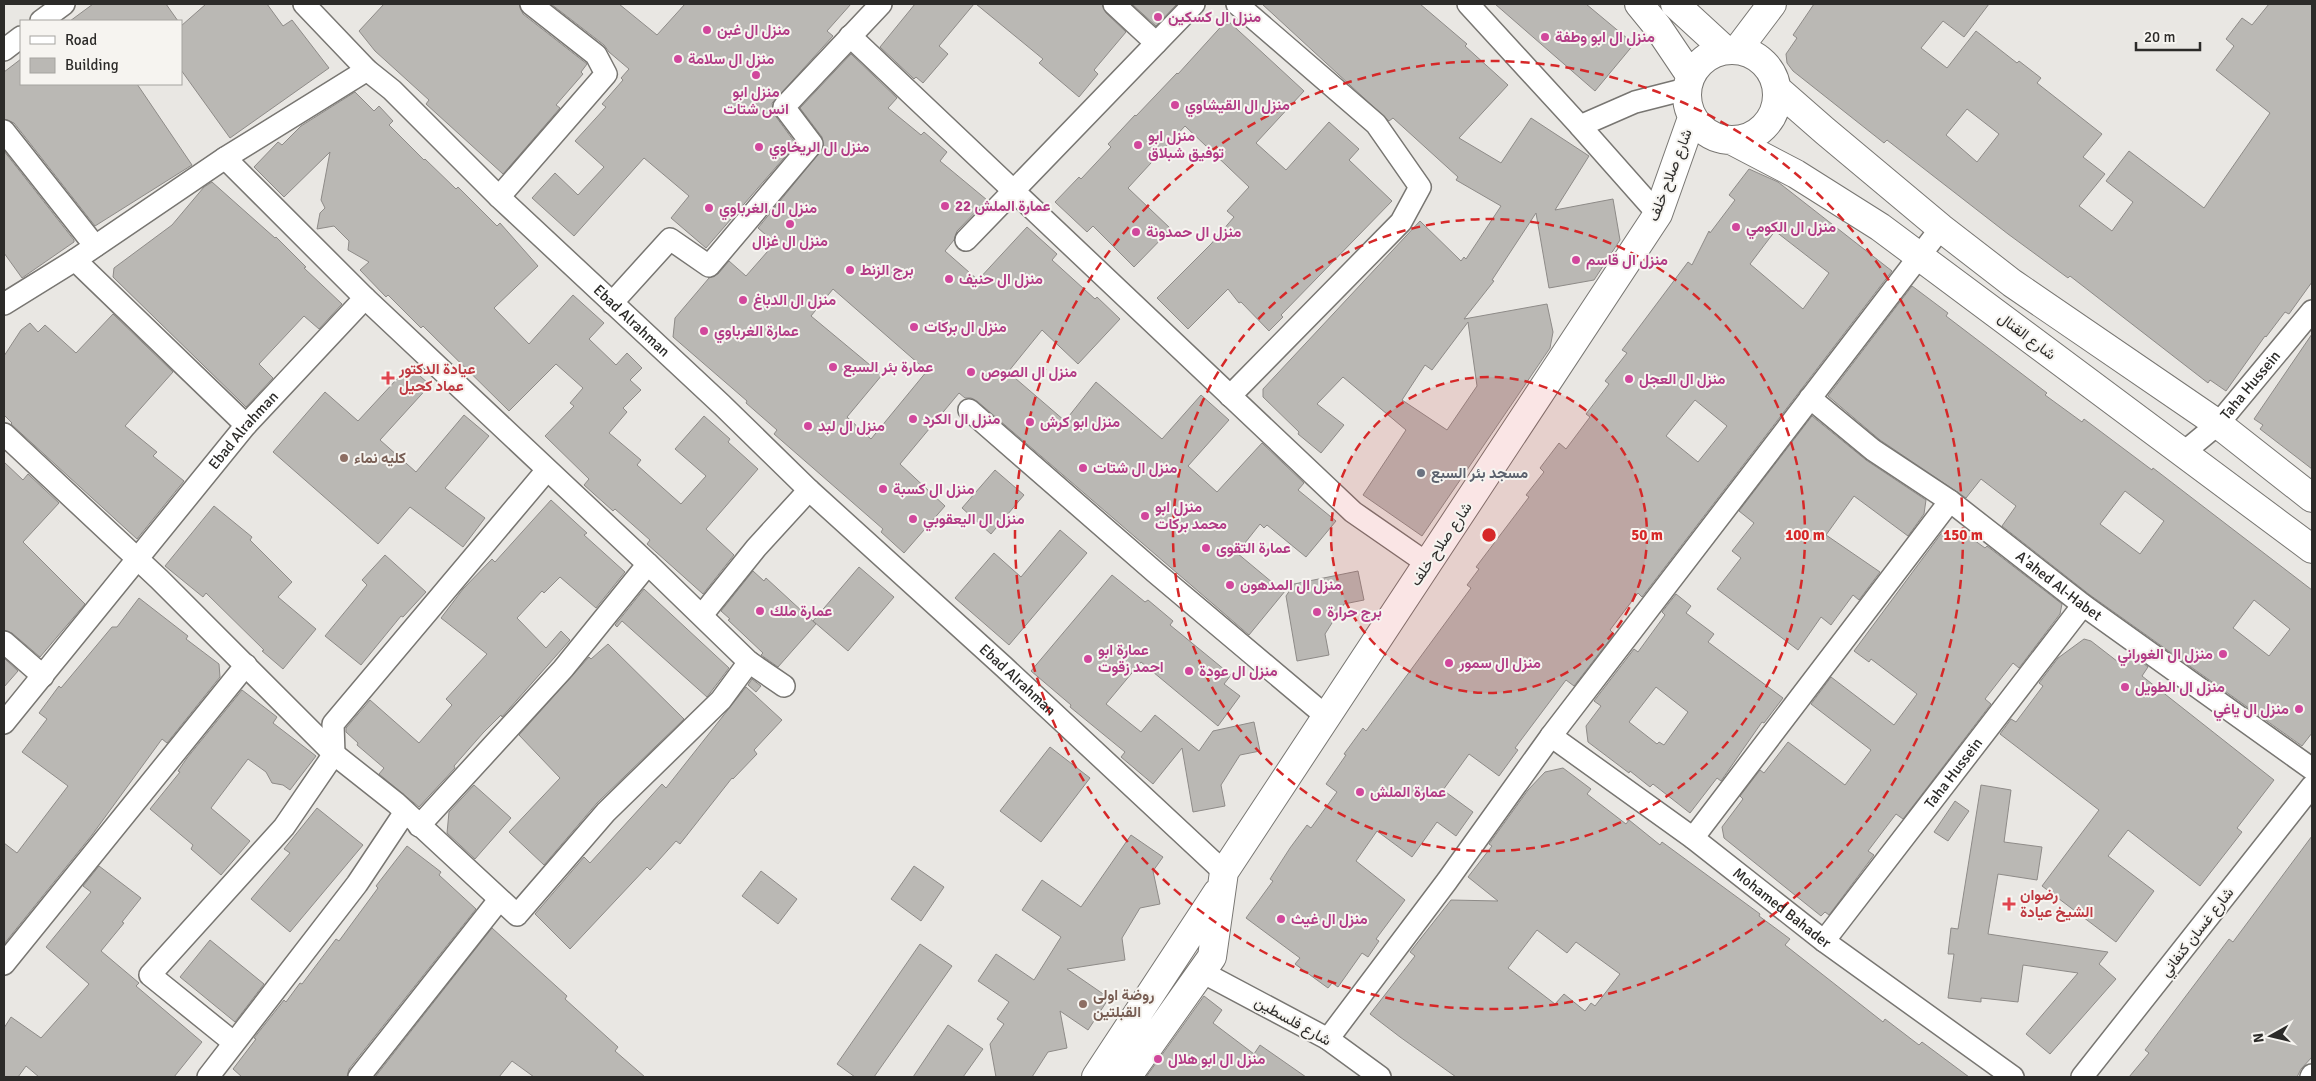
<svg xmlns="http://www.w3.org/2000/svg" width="2316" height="1081" font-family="Signika,Vazirmatn,sans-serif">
	<rect width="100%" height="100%" fill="#e9e7e3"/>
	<!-- building -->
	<path fill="#bab8b4" stroke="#8e8b88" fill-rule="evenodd" d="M93,4H166L178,21H70Z
		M206,4H267L283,26L292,20L329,68L230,138L181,70V26Z
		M384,4H519L523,14L587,64L581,72L583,74L556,105L560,108L503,174L426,104L429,100L375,51L359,31Z
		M551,4H619L657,35L685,4H851L827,31L833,36L772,103L774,114L796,144L706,248L671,218L689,196L644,158L574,236L532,198L555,173L578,195L604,167L575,141L606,107L602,104L623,80L621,78L629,69L609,52L604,45Z
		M915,4H974L939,46L948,54L923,83L916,77L914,79L880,47Z
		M976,4H1102L1106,13L1126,32L1094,70L1098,74L1079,97L1039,63L1043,59Z
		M1132,4H1177L1156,26Z
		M1262,4H1420L1467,44L1465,46L1508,85L1459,138L1501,163L1531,118L1589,156L1555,210L1613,199L1620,240L1594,280L1549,288L1536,213L1492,280L1494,281L1464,319L1547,304L1553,332L1550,348L1422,536L1363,495L1406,430L1343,377L1317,404L1344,425L1321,453L1298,434L1299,432L1263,397V389L1420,221L1461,261L1464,257L1466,259L1501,206L1456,180L1458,177L1393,118L1389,121ZM1468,322L1477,386L1447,430L1402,400L1425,365L1432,370Z
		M1495,4H1586L1634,44L1595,91Z
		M1814,4H1989L1964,37L1943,21L1921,48L1947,68L1976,31L2017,63L2019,61L2041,78L2037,83L2102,134L2083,157L2105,174L2079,206L2112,231L2133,202L2106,181L2129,151L2204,208L2270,113L2216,70L2234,46L2226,39L2242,18L2252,25L2269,4H2312V282L2289,314L2285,312L2266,337L2265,336L2226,391L2210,380L2208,383L2070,276L2068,278L2008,234L1887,140L1884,143L1793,71L1787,63L1786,54L1797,38L1793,35ZM1967,109L1999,134L1977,162L1946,135Z
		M1227,20L1304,91L1256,143L1286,170L1329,122L1359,149L1349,160L1392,201L1281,315L1283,317L1269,331L1241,302L1239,303L1228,289L1188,329L1157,298L1211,244L1234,217L1227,211L1249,187L1185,126L1128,188L1171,229L1134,267L1093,226L1087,232L1055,202L1079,177L1081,179L1111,147L1108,144L1135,115L1136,116L1177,73L1178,74Z
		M851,54L897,98L888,108L921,135L924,132L947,152L940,161L987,200L957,231L954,240L945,251L978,280L1027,227L1057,254L1052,260L1095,299L1097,297L1120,319L1078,364L1042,330L1008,372L1065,421L1096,382L1162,439L1201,395L1229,420L1188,466L1217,492L1262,443L1304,483L1298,490L1336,521L1306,557L1267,525L1264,528L1260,524L1237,553L1279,588L1290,585L1249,635L977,401L971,398H965L959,393L900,464L945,506L904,553L881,532L883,529L774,434L777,430L746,403L747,401L673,337L675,318L709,278L718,274L729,261L746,276L775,243L758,228L824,147L822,137L800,108ZM833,289L927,371L871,439L847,417L882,375L811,316Z
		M21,59V84H137L192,165L95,226L14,123L4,119V72Z
		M355,92L374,111L379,106L393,121L389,125L424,160L425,159L456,189L458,187L497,226L500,223L538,266L494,308L529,344L573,295L604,323L589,339L616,365L627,353L642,368L630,380L641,390L623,408L627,412L609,433L641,460L637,465L681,504L706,476L675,449L704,416L730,439L728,442L758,469L706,529L734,555L703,594L647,544L650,540L615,509L613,511L584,485L589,479L545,436L574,406L570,403L583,388L556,364L509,411L423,326L421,328L388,295L386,297L360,270L369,262L348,250L349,241L334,226L317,229L320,213L325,208L321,200L330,152L284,197L254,167L278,142L282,145L301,126Z
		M4,151L74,240V242L22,278L4,253Z
		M1749,169L1778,182L1892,271L1642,597L1638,593L1610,630L1614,634L1574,686L1566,680L1515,748L1518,750L1499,776L1469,754L1443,790L1473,812L1456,836L1437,822L1412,857L1377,831L1356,861L1405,900L1376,939L1379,941L1368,957L1362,953L1338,987L1332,983L1328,988L1295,964L1300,958L1246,918L1273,881L1270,879L1290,848L1307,825L1311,828L1337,792L1326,784L1346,755L1344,754L1363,728L1366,731L1471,588L1467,585L1479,569L1476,567L1529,497L1526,495L1544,472L1540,468L1559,443L1566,449L1590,417L1586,414L1609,384L1605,381L1627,353L1622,350L1688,262L1692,265L1709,231L1710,233L1735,200L1729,195ZM1775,231L1829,273L1803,309L1750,264ZM1695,400L1727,426L1698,462L1666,436Z
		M212,182L275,238L276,237L306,267L304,268L342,304L319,329L304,316L259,364L273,378L246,407L113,277L114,268L172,225L204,187Z
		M1912,286L1948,313L1946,316L2047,393L2045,395L2082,422L2084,419L2152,470L2153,468L2312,590V733L2302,746L2090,595L2002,526L2016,506L1981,479L1966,498L1880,440L1828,396ZM2125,491L2164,521L2140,554L2100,524ZM2254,600L2290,629L2269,656L2233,628Z
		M113,314L173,372L125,426L157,452L153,456L184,481L137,539L11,424L12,423L4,415V356L21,330L30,323L38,332L45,325L76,353Z
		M2312,334V469L2260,429L2263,425L2254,419Z
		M409,366L430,385L380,440L416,472L464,415L489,436L445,488L485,518L463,547L410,507L378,544L273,452L325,392L358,421Z
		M1812,416L1866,460L1926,500L1924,514L1908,536L1854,496L1826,535L1880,572L1859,600L1853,595L1831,625L1821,617L1798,650L1717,589L1741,558L1732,551L1754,523L1739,511Z
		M4,462L23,480L28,474L59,503L23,542L85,604L40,657L12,633L4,630Z
		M995,470L1024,495L991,534L962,508Z
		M551,500L587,533L584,535L625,572L596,608L560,577L544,593L542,591L517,618L546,648L561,631L570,640L502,717L501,715L483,733L454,766L455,768L419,807L379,774L384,768L357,745L358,743L346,732V728L370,700L419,743L452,705L446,699L487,654L441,618L463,589L492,559L495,562Z
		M214,506L252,537L250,540L292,582L278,597L316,629L283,669L262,651L264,650L206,593L203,597L165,566Z
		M1060,530L1087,553L1009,645L955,598L994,553L1021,577Z
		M1960,530L1985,548L1987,546L2062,604L2060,614L2019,668L2013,663L1985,699L1991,704L1903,819L1896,814L1868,851L1874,855L1829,915L1825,912L1821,916L1724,838L1722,827L1743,799L1740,796L1760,770L1764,773L1788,742L1845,785L1871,750L1811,704L1831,677L1894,725L1917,694L1871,659L1869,662L1854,651L1943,531Z
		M385,555L426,592L403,617L401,616L361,665L325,636L367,585L362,580Z
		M859,567L894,597L848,651L813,621Z
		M753,571L764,581L766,578L816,624L778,667L761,655L763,653L728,620L730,619L721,611Z
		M1358,571L1364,600L1344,604L1325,634L1329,655L1297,661L1286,596L1294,584Z
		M1112,575L1145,602L1148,600L1173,621L1170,625L1231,675L1224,684L1240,696L1218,726L1141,662L1106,704L1141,732L1155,715L1199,751L1213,731L1254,722L1260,751L1240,755L1221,785L1225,806L1193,812L1182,748L1153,784L1121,757L1125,752L1070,707L1071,705L1031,671Z
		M644,589L729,668L707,697L622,621L617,627L615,625Z
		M1676,594L1691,606L1686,613L1714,634L1708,642L1783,698L1764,723L1762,722L1721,781L1717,778L1690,813L1653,784L1650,787L1630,771L1629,773L1588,742L1586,726L1601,706L1594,701L1634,649L1638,652L1665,615L1662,612ZM1656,687L1688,712L1664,745L1659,742L1657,744L1629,722Z
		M139,598L188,636L186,639L219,664L220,677L167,743L162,739L92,835L4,944V843L17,853L68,786L22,752L47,719L39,713L59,686L61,688L112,627H117Z
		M2084,639L2091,641L2122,665L2131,654L2148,667L2142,676L2274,780L2237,828L2242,832L2200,886L2128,830L2108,856L2154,891L2116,942L2042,886L2099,810L2000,734L2011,719L2016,722L2043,686L2039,683L2058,658Z
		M608,644L684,719L597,803L544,865L509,832L560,778L519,735L589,657L591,659Z
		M4,658L18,671L4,687Z
		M752,679L761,686L756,692L748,685Z
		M746,687L782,720L754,750L757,754L733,779L732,778L680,844L676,841L650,870L647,867L570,949L535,914L584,857L590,863L662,784L666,788Z
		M242,690L277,717L273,723L316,756L290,790L283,785L272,783L266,772L248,759L211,808L250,841L221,875L191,849L193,845L150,809L180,772L178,771L187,758Z
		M1050,747L1090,778L1041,842L1000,811Z
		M1563,768L1591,789L1587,794L1626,824L1629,820L1660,845L1662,842L1760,914L1759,916L1790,939L1785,945L1883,1022L1885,1019L1919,1045L1922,1042L1969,1077H1456L1400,1037L1370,1014L1415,956L1410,952L1451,900L1498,901L1468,877L1492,846L1489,844L1528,790L1545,772ZM1537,930L1567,953L1576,942L1620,974L1595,1006L1591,1003L1585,1011L1564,994L1555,1004L1508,968Z
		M474,785L511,818L475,859L447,833L449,812Z
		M1981,785L2011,790L2004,842L2042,847L2037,880L1998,874L1988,934L2108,952L2099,964L2116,979L2050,1054L2026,1034L2078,973L2023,965L2018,1002L1981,998V1002L1948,998L1954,954H1948L1951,928L1958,929Z
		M1955,801L1969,811L1948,841L1934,832Z
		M317,808L363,845L290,932L251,899L290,853L284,849Z
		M1131,835L1163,857L1153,871L1160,904L1140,908L1122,938L1125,960L1067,969L1109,998L1088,1030L1060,1011L1067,1048L1048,1052L1032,1077H996L990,1044L1004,1024L997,1019L1009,1002L978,981L996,954L1034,980L1061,937L1022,910L1042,880L1081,907Z
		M2312,836V1057L2301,1069L2297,1077H2129L2149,1053L2145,1050L2229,939L2233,942Z
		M407,846L441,872L439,875L476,909L349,1069L347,1077H242L233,1069L256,1039L254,1038L284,1000L286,1002L300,983L302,984L336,939L339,941L378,888L376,886Z
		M99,866L141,898L122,922L124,923L101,951L139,983L136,986L202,1042L174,1077H39L26,1066L18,1077H4V1028L11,1017L41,1038L89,984L46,947L91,892L83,886Z
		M914,866L944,887L921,921L891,899Z
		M761,871L797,899L778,924L742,896Z
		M492,928L567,996L565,999L618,1047L615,1051L645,1077H534L512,1061L499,1077H375Z
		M210,940L264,984L235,1022L180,977Z
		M920,944L952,966L874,1077H855L837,1064Z
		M1204,996L1222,1010L1213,1023L1254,1054L1260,1045L1306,1077H1146Z
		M948,1025L983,1049L963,1077H913Z"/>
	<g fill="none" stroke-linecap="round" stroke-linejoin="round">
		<defs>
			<g id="minor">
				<path id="s1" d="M304,4L367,70L392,90L499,197L722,405L809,490L756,548L702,615"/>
				<path d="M1114,4L1156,43"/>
				<path d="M1468,4L1580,126L1635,102L1686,89"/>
				<path d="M41,21L64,4"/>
				<path d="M850,36L1353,512L1428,564"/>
				<path d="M4,50L21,37"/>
				<path d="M1580,126L1658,214"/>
				<path d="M4,131L95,246"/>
				<path d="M499,197L606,74L596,55L531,4"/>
				<path d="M966,240L1194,4"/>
				<path d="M75,260L246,425"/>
				<path d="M365,298L648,564L749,662L784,686"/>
				<path d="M612,303L670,239L709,266L812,144L784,107L881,4"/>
				<path d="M4,304L75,260L225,158L367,70"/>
				<path d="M1230,396L1401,222L1420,187L1376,124L1237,4"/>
				<path id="s2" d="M1810,398L1873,450L1950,501L2083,605L2312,769"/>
				<path d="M969,410L1156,573L1327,717"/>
				<path d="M4,434L159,579L334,754L396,803L517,915L606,812L721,700L749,662"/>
				<path id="s3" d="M2183,453L2218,424L2312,311"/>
				<path id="s4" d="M809,490L1003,666L1224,872"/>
				<path d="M4,642L43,676"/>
				<path id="s5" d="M4,723L246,425L365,298L225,158"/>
				<path id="s6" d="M1551,736L1693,838L1824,941L2013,1077"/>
				<path d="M419,826L563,669L648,564"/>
				<path d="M1693,838L1950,501"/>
				<path id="s7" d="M1824,941L2083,605"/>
				<path d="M4,964L246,665"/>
				<path d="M1202,972L1328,1039L1380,1077"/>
				<path d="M1328,1039L1447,881L1551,736L1941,228"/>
				<path d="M233,1042L150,975L284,827L334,754L333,724L547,470"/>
				<path d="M208,1077L357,884L405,812"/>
				<path d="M359,1077L499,900"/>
				<path d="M2082,1077L2312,786"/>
				<path d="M2311,1077L2312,1075"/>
			</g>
			<path id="major" d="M1639,4L1657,26L1690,75
				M1675,4L1724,49
				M1738,49L1772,4
				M1687 95a45 45 0 1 1 90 0a45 45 0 1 1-90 0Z
				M1777,89L1825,131L1941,228L2012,283L2218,424L2312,498
				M1731,140L1796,174L1880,227L2312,549
				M1096,1077L1217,893
				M1127,1077L1212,957L1224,872L1658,214L1692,118"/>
		</defs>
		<!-- minor casing -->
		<use href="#minor" stroke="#787672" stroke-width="24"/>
		<!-- major casing -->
		<use href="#major" stroke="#787672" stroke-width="30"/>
		<!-- minor -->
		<use href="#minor" stroke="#fff" stroke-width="21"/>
		<!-- major -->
		<use href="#major" stroke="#fff" stroke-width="28"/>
	</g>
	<!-- distance rings -->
	<circle cx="1489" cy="535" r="158" fill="#d62828" fill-opacity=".12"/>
	<g fill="none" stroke="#d62828" stroke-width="2.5" stroke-dasharray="9 6">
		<circle cx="1489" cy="535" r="158"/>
		<circle cx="1489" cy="535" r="316"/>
		<circle cx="1489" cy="535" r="474"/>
	</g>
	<!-- markers -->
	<g fill="#d1479c" stroke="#f6f4f0" stroke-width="2">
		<circle cx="1158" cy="17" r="5"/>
		<circle cx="707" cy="30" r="5"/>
		<circle cx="1545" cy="37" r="5"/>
		<circle cx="678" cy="59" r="5"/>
		<circle cx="756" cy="75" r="5"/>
		<circle cx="1175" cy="105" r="5"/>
		<circle cx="1138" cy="145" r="5"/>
		<circle cx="759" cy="147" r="5"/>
		<circle cx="945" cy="206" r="5"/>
		<circle cx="709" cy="208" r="5"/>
		<circle cx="790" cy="224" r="5"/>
		<circle cx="1736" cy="227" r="5"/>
		<circle cx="1136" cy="232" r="5"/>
		<circle cx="1576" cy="260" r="5"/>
		<circle cx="850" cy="270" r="5"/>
		<circle cx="949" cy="279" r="5"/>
		<circle cx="743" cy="300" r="5"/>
		<circle cx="914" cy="327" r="5"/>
		<circle cx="704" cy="331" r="5"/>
		<circle cx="833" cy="367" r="5"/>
		<circle cx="971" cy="372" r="5"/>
		<circle cx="1629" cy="379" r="5"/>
		<circle cx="913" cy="419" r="5"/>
		<circle cx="1030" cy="422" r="5"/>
		<circle cx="808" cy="426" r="5"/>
		<circle cx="1083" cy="468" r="5"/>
		<circle cx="883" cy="489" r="5"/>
		<circle cx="1145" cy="516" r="5"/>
		<circle cx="913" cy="519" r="5"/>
		<circle cx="1206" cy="548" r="5"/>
		<circle cx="1230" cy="585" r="5"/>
		<circle cx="760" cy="611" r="5"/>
		<circle cx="1317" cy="612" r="5"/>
		<circle cx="2223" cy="654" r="5"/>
		<circle cx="1088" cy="659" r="5"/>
		<circle cx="1449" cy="663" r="5"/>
		<circle cx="1189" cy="671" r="5"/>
		<circle cx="2125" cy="687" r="5"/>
		<circle cx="2299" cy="709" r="5"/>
		<circle cx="1360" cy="792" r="5"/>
		<circle cx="1281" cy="919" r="5"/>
		<circle cx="1158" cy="1059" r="5"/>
	</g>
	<g fill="#e0444e" stroke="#f6f4f0" stroke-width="2">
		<path d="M385.5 370.5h5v5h5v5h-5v5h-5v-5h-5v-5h5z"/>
		<path d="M2006.5 896.5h5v5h5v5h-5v5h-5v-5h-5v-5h5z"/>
	</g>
	<g fill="#8d6e63" stroke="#f6f4f0" stroke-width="2">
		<circle cx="344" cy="458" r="5"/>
		<circle cx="1083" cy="1004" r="5"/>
	</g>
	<circle fill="#6b7280" stroke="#f6f4f0" stroke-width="2" cx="1421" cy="473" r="5"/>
	<g text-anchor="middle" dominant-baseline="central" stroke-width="4" stroke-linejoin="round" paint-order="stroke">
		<!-- hotel labels -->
		<g font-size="15" font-weight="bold" fill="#b23c85" stroke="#f6f4f0" text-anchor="start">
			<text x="1168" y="17">منزل ال كسكين</text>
			<text x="717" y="30">منزل ال غبن</text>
			<text x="1555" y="37">منزل ال ابو وطفة</text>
			<text x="688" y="59">منزل ال سلامة</text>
			<text x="756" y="92" text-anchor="middle">منزل ابو<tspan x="756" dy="17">انس شتات</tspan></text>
			<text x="1185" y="105">منزل ال القيشاوي</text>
			<text x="1148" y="136">منزل ابو<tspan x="1148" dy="17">توفيق شبلاق</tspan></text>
			<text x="769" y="147">منزل ال الريخاوي</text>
			<text x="955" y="206">عمارة الملش 22</text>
			<text x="719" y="208">منزل ال الغرباوي</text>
			<text x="1746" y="227">منزل ال الكومي</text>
			<text x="1146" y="232">منزل ال حمدونة</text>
			<text x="790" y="241" text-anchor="middle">منزل ال غزال</text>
			<text x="1586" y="260">منزل ال قاسم</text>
			<text x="860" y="270">برج الزنط</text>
			<text x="959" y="279">منزل ال حنيف</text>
			<text x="753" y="300">منزل ال الدباغ</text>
			<text x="924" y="327">منزل ال بركات</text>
			<text x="714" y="331">عمارة الغرباوي</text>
			<text x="843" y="367">عمارة بئر السبع</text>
			<text x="981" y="372">منزل ال الصوص</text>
			<text x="1639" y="379">منزل ال العجل</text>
			<text x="923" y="419">منزل ال الكرد</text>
			<text x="1040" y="422">منزل ابو كرش</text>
			<text x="818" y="426">منزل ال لبد</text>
			<text x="1093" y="468">منزل ال شتات</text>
			<text x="893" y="489">منزل ال كسبة</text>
			<text x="1155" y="507">منزل ابو<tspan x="1155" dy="17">محمد بركات</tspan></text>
			<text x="923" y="519">منزل ال اليعقوبي</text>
			<text x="1216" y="548">عمارة التقوى</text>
			<text x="1240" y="585">منزل ال المدهون</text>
			<text x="770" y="611">عمارة ملك</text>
			<text x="1327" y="612">برج حرارة</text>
			<text x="1098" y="650">عمارة ابو<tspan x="1098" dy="17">احمد زقوت</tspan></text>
			<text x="2213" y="654" text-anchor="end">منزل ال الغوراني</text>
			<text x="1459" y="663">منزل ال سمور</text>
			<text x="1199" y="671">منزل ال عودة</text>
			<text x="2135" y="687">منزل ال الطويل</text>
			<text x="2289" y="709" text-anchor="end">منزل ال ياغي</text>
			<text x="1370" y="792">عمارة الملش</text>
			<text x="1291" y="919">منزل ال غيث</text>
			<text x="1168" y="1059">منزل ال ابو هلال</text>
		</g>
		<!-- street labels -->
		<g font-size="15" fill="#2c2b29" stroke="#f6f4f0">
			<text transform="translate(1670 175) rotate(-69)">شارع صلاح خلف</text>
			<text stroke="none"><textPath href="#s1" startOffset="456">Ebad Alrahman</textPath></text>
			<text transform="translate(2027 336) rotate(37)">شارع القنال</text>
			<text stroke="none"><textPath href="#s3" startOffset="96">Taha Hussein</textPath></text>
			<text stroke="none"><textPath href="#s5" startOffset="378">Ebad Alrahman</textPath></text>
			<text transform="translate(1441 544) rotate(-56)">شارع صلاح خلف</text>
			<text stroke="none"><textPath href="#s2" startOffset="312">A'ahed Al-Habet</textPath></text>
			<text stroke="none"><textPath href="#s4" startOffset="282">Ebad Alrahman</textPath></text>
			<text stroke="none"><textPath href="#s7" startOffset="212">Taha Hussein</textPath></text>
			<text stroke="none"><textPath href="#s6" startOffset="288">Mohamed Bahader</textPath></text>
			<text transform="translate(2197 932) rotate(-52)">شارع غسان كنفاني</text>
			<text transform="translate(1293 1021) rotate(29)">شارع فلسطين</text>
		</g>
		<!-- health labels -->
		<g font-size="15" font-weight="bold" fill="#be3a42" stroke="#f6f4f0" text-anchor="start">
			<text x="399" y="369">عيادة الدكتور<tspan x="399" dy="17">عماد كحيل</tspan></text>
			<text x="2020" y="895">رضوان<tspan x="2020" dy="17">الشيخ عيادة</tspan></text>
		</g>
		<!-- education labels -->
		<g font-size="15" font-weight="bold" fill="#785e54" stroke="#f6f4f0" text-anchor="start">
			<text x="354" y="458">كليه نماء</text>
			<text x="1093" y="995">روضة اولى<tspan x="1093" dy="17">القبلتين</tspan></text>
		</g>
		<!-- worship labels -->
		<g font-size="15" font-weight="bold" fill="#5b616d" stroke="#f6f4f0" text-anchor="start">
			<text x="1431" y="473">مسجد بئر السبع</text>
		</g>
	</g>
	<circle cx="1489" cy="535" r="8" fill="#d62828" stroke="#f6f4f0" stroke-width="2.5"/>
	<g font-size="15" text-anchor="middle" font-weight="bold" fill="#d62828" stroke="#f6f4f0" stroke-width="4" stroke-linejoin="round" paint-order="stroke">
		<text x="1647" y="540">50 m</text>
		<text x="1805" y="540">100 m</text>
		<text x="1963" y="540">150 m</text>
	</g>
	<!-- border -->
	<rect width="2316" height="1081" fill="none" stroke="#2c2b29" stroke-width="10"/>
	<!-- legend -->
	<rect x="20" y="20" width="162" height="65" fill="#f6f4f0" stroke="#a5a4a0"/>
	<rect x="30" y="36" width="25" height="8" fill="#ffffff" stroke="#a5a4a0"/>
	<text x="65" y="45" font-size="15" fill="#2c2b29">Road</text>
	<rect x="30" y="58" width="25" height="15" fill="#bab8b4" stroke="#a5a4a0"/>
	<text x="65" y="70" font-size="15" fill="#2c2b29">Building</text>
	<!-- north arrow -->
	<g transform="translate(2271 1036) rotate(262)" stroke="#f6f4f0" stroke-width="4" paint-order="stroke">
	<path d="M0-4L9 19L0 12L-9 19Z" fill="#2c2b29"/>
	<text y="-8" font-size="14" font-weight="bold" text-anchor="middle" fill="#2c2b29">N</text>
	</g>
	<!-- scale -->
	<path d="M2136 42v8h64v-8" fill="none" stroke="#2c2b29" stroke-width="2.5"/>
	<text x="2144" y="42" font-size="15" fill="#2c2b29" stroke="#f6f4f0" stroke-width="4" paint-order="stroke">20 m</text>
</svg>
